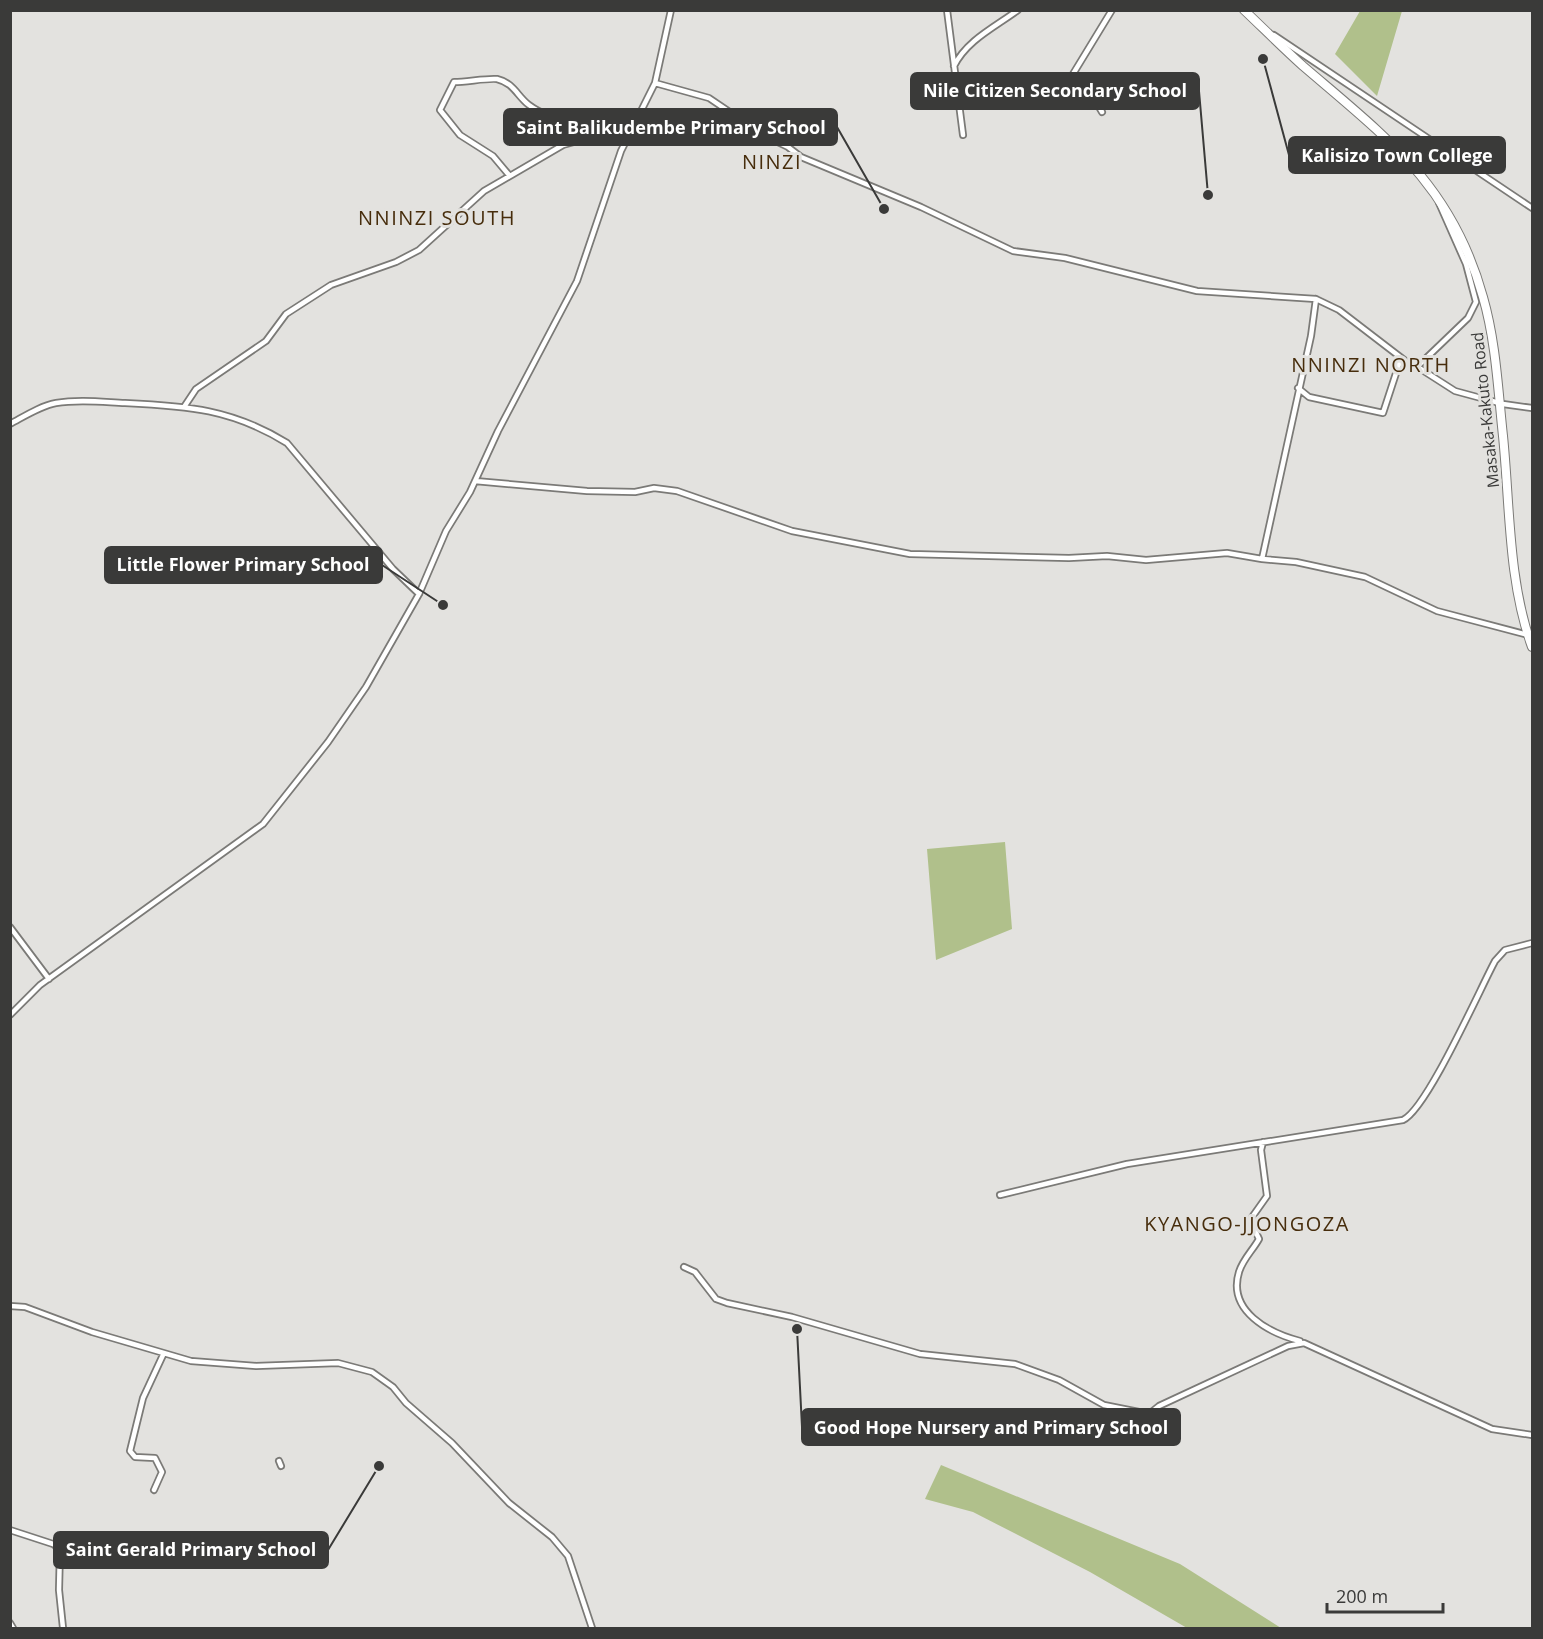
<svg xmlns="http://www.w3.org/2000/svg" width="1543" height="1639" font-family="'Open Sans',sans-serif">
	<rect width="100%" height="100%" fill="#e3e2df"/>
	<!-- green -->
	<path fill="#b0c08b" d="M1360,11H1402L1377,96L1335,54Z
		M1005,842L1012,929L936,960L927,849Z
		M941,1465L1180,1564L1281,1628H1187L1090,1572L973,1512L925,1499Z"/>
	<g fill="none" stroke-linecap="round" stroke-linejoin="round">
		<defs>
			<path id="minor" d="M947,10L963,135
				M1274,35L1532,208
				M954,66C967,40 995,27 1018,10
				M1102,112L1089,90L1073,74L1112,10
				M509,175L493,156L460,135L440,110L454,82C467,82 486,78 497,79C514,83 517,96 529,105C549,120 577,123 600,133
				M1316,299L1339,310L1412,366L1419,365L1468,318L1476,302L1466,264L1439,203
				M1416,366L1455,391L1503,404L1532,408
				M1298,388L1309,397L1383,413L1401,358
				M184,407L196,389L266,341L286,314L331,285L396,262L419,250L484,191L563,145L632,126
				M10,424C25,416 40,406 56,403C79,399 103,402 125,403C188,406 232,409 287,443L393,569L419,594
				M475,481L587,491L635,492L654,488L677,491L792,531L910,554L1069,558L1107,556L1146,560L1227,553L1262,559L1311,336L1316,299L1197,291L1065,258L1013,251L921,207L801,157L788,147L765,136L709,98L655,83
				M1262,559L1296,562L1365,577L1437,611L1528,635
				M10,927L49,979
				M10,1015L40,985L263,824L328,742L366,687L419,594L446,531L470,492L498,431L577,281L621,151L655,83L671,10
				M1263,1142L1261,1150L1267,1196L1250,1220L1259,1239C1253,1250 1243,1259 1239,1272C1227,1311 1269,1333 1300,1341
				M1000,1195L1127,1164L1403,1120C1427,1109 1479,991 1495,961L1505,950L1532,943
				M684,1267L695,1272L716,1299L727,1303L792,1317L920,1354L1015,1364L1059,1380L1104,1405L1149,1414L1159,1406L1288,1346L1304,1343L1492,1429L1532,1435
				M10,1306L25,1307L92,1332L191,1361L256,1366L338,1363L372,1372L393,1387L406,1403L452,1443L509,1503L552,1537L568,1556L592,1628
				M279,1461L281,1466
				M154,1490L162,1472L155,1458L135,1457L130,1451L143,1398L163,1355
				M10,1530L53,1544L60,1549L59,1590L63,1628
				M10,1623L13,1628"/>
			<path id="trunk" d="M1244,10C1264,29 1283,48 1303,66C1387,138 1452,185 1483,297C1496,342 1498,390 1503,436C1510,505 1508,581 1532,647"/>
		</defs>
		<!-- minor casing -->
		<use href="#minor" stroke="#7b7a77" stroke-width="8"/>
		<!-- trunk casing -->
		<use href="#trunk" stroke="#7b7a77" stroke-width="10"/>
		<!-- minor -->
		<use href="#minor" stroke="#fff" stroke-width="4.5"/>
		<!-- trunk -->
		<use href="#trunk" stroke="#fff" stroke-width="8"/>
	</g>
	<g text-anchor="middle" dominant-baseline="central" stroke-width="6" stroke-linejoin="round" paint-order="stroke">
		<!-- street labels -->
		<g font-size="16" fill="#3a3a39" stroke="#e3e2df">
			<text transform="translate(1485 410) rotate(-96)">Masaka-Kakuto Road</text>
		</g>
		<!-- quarter labels -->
		<g font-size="20" letter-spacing="1.5" fill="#472d0c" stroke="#e3e2df">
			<text x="772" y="161">NINZI</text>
			<text x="437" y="217">NNINZI SOUTH</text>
			<text x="1371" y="364">NNINZI NORTH</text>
			<text x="1247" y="1223">KYANGO-JJONGOZA</text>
		</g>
	</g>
	<!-- callouts -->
	<path fill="none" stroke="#3a3a39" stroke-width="2" d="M1208 195L1199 91M884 209L837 127M1263 59L1289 155M443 605L382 565M797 1329L802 1427M379 1466L328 1550"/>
	<g fill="#3a3a39" stroke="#e3e2df" stroke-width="2">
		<circle cx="1208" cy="195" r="6"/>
		<circle cx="884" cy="209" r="6"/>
		<circle cx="1263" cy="59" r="6"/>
		<circle cx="443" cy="605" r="6"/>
		<circle cx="797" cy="1329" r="6"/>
		<circle cx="379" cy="1466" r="6"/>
	</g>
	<g fill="#3a3a39" stroke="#3a3a39" stroke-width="2">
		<rect x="911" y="73" width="288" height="36" rx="6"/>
		<rect x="504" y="109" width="333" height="36" rx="6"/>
		<rect x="1289" y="137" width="216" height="36" rx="6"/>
		<rect x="105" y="547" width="277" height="36" rx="6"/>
		<rect x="802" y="1409" width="378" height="36" rx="6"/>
		<rect x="54" y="1532" width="274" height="36" rx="6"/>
	</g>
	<g font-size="18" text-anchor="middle" font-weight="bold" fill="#fff">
		<text x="1055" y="97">Nile Citizen Secondary School</text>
		<text x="671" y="134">Saint Balikudembe Primary School</text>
		<text x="1397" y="162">Kalisizo Town College</text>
		<text x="243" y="571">Little Flower Primary School</text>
		<text x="991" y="1434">Good Hope Nursery and Primary School</text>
		<text x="191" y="1556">Saint Gerald Primary School</text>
	</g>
	<!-- border -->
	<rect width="1543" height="1639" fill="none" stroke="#3a3a39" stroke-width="24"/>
	<!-- scale -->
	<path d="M1327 1603v9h116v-9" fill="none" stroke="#3a3a39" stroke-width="3"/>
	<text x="1336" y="1603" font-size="18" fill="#3a3a39" stroke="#e3e2df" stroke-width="4.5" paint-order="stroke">200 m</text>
</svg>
